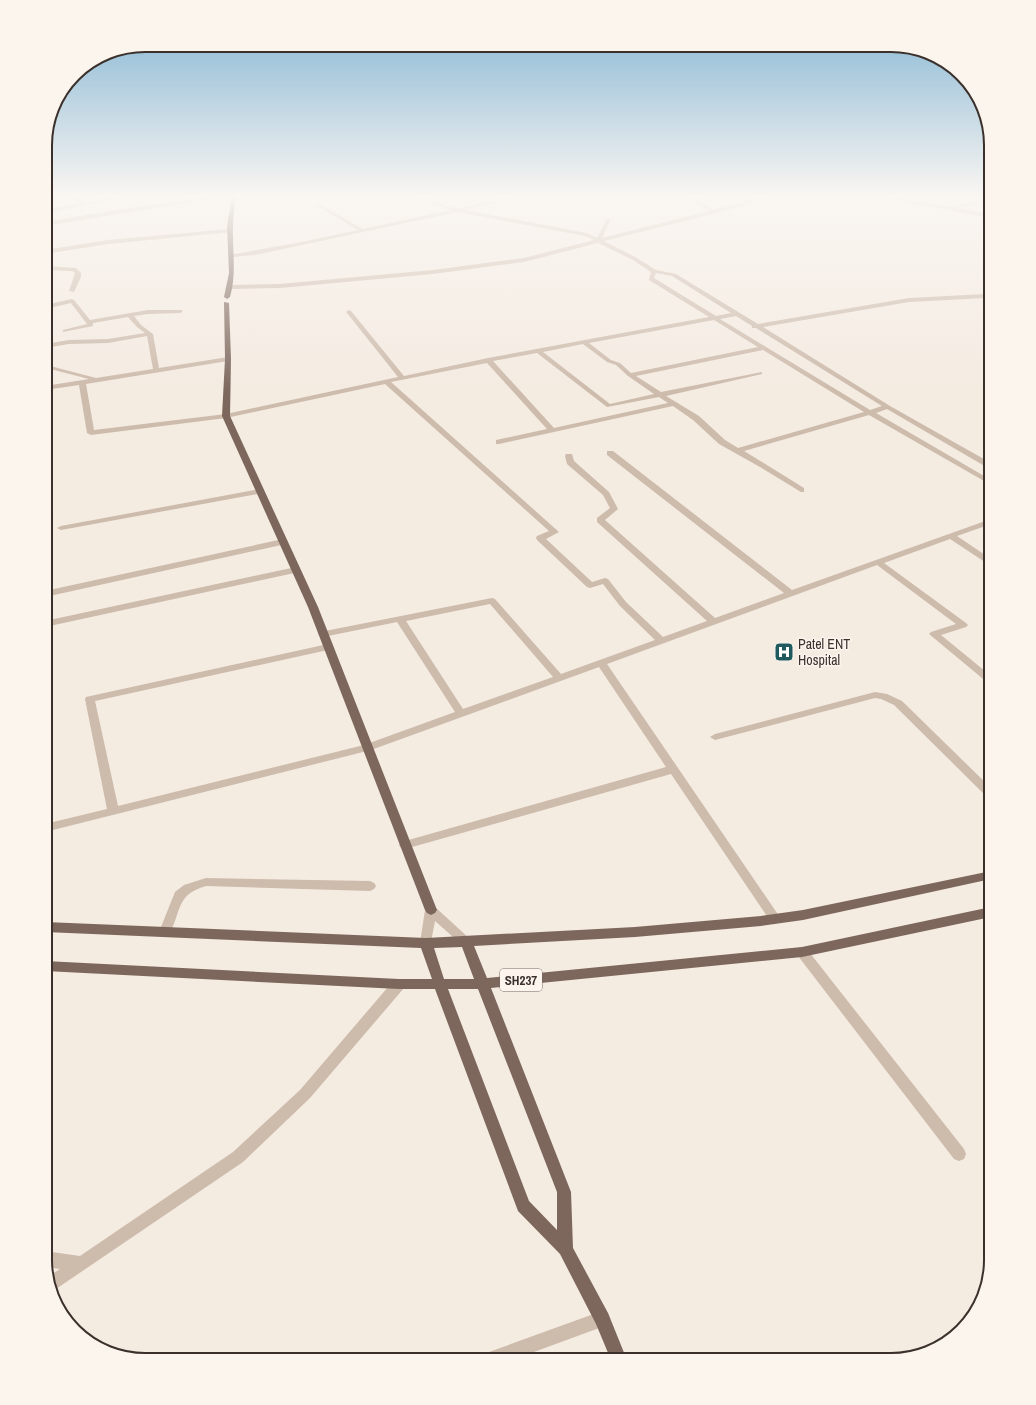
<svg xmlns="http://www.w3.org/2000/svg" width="1036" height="1405" font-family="'Archivo Narrow',sans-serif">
	<rect width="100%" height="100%" fill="#f4ebe1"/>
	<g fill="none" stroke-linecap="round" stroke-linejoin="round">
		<!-- minor -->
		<path fill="#cdbbac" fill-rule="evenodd" d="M125,195H137L51,212L48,210L49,209L81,203L70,198H45V196H71L87,202Z
			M222,195H236L45,226V222L121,209Z
			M409,195C425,195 447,209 459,208C482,206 504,195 528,195L465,210L587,233L597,238L607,219H611L602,238L709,211L685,195H691L714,210L770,195H779L717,213L604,241L637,258L656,270L676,274L758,324L909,298L985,294L991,296V300L985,298L909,302L763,327L890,406L991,463V468H988L887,409L876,413L991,480V485L869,415L744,451L804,488V492H801L760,467L719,444L693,420L673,406L499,444H496V440L547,429L487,363L391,382L559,532L546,539L592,582L605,578L608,579L626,602L663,637L707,621L597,522V518L610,508L603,495L567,464L565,456L566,454H572L574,461L609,492L618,509L605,520L715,618L784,593L607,455V451H613L792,590L991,519V524L957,536L991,559V566L950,539L884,563L966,623L968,625L966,627L941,635L991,676V684L988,683L929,634L931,632L956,624L877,565L607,664L779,916L781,919L779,922L775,924L771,922L671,774L405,849L401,848L399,845L401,842L405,841L666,767L599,667L371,750L45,832V824L107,809L85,699L86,697L328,644L333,647L328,650L95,701L118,806L364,745L455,712L397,622L323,637L320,636L318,634L320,632L492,598L495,599L561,674L655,640L620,606L603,584L590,588L587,587L537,540L536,538L537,536L549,531L385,384L226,418L91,435L87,433L79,385L45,390V386L89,379L50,369L45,367V362L54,367L96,378L153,369L147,336L108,343L69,344L45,348V344L69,340L108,339L145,333L137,327L128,317L93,323V326L63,332V330L87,324L71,303L45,309V305L72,299L74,300L90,320L148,310H182V312L180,313L148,314L134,316L141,325L153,334L159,368L228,357L231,359L228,361L86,384L94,430L226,414L398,377L347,313L346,312L349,310L351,311L404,376L488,358L709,317L649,280L651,272L633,260L598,243L524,262L433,274L280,288L231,289L228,287L231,285L280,284L433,270L524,258L594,240L585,236L457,212L255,255L232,257L229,255L302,242L358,230L317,206V204H319L363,229L451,210ZM656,273L672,276L731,313L716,316L654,278ZM736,316L752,326V328H756L882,406L870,410L720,319ZM714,320L758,347L631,373L620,363L611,360L589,343ZM583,344L607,362L616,365L628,376L654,394L610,404L543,352ZM763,350L864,412L738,448L725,440L699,416L666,396L762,374V372L661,392L636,376ZM537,353L607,407L659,397L668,403L554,428L493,361ZM490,604L553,677L463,709L406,621Z
			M867,195H879L991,214V218Z
			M991,200V202L955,208L952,206Z
			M230,229L232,230V232L108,244L45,254V250L108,240Z
			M45,266L76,268L81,273V277L74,292L69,291L75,273L72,271L45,270Z
			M260,489H263V493L61,530L57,528L61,526Z
			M283,539L286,540L287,542L286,544L45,597V591Z
			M296,567L300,570L299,572L45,627V621Z
			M875,692L887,694L902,701L991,788V798L987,797L894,705L881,699L875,698L715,740L710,737L715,734Z
			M206,878L370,881L374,883L376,886L374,889L370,891L206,886C175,895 182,911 169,935L165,937L161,935L159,932L175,892L184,885Z
			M431,905L435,907L470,939L472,942L470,945L466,947L462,945L435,921L430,947L426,948L422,947L420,943L425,910L427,907Z
			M802,947L806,948L964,1149L966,1154L964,1159L959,1161L954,1159L798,956L796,952L798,948Z
			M399,979L404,980L405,984L404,988L310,1098L243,1162L53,1291L49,1276L60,1269L47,1267L45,1251L80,1256L233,1152L300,1090L394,980Z
			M602,1311L608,1313L610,1319L608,1325L602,1327L512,1360H481L483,1354L489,1352Z"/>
		<!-- major -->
		<path fill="#7d675c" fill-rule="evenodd" d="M232,195H236C235,206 233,216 233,226C232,250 237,273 230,297L227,299L224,297L229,273L227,227Z
			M224,302L229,303L231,359L230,416L318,607L437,910L435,913L431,915L427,913L425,910L308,607L222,416L225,359Z
			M991,871V879L803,920L761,926L635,937L474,946L487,978L802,947L991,907V917L802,957L491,988L571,1192L573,1248L608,1313L627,1360H611L596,1324L560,1254L518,1211L435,989H399L45,971V961L399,979H432L421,948L45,932V922L426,938L635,927L761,916L803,910ZM462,947L474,979H444L434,948ZM448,989H478L557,1192V1230L529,1201Z"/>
	</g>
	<!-- sky -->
	<linearGradient id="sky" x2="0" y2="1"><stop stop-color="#7eb2d2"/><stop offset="0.5" stop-color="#faf6f2"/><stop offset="1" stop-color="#faf6f2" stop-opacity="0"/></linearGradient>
	<rect width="1036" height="392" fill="url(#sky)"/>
	<!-- icons -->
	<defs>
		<symbol id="hospital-square" viewBox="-11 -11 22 22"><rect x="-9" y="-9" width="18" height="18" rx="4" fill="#1f5a5e" stroke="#fbf5ee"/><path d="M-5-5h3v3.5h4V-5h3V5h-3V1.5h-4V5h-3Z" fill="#fff"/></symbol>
	</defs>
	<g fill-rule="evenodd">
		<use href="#hospital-square" x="773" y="641" width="22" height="22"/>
	</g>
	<g text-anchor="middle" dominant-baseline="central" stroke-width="3" stroke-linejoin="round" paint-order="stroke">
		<!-- shield labels -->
		<rect fill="#fbf5ee" stroke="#756b66" stroke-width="1" x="500" y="969" width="42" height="22" rx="3"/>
		<g font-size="13" font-weight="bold" fill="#3b302b">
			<text x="521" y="980">SH237</text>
		</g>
		<!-- poi labels -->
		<g font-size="14" fill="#3b302b" stroke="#fbf5ee" text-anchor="start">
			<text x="798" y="644">Patel ENT<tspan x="798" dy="16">Hospital</tspan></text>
		</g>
	</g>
	<!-- crop -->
	<path d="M0 0H1036V1405H0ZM145 52H891A93 93 0 0 1 984 145V1260A93 93 0 0 1 891 1353H145A93 93 0 0 1 52 1260V145A93 93 0 0 1 145 52Z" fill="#fbf5ee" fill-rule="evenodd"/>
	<path fill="none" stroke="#3b302b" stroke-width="2" d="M145 52H891A93 93 0 0 1 984 145V1260A93 93 0 0 1 891 1353H145A93 93 0 0 1 52 1260V145A93 93 0 0 1 145 52Z"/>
</svg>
